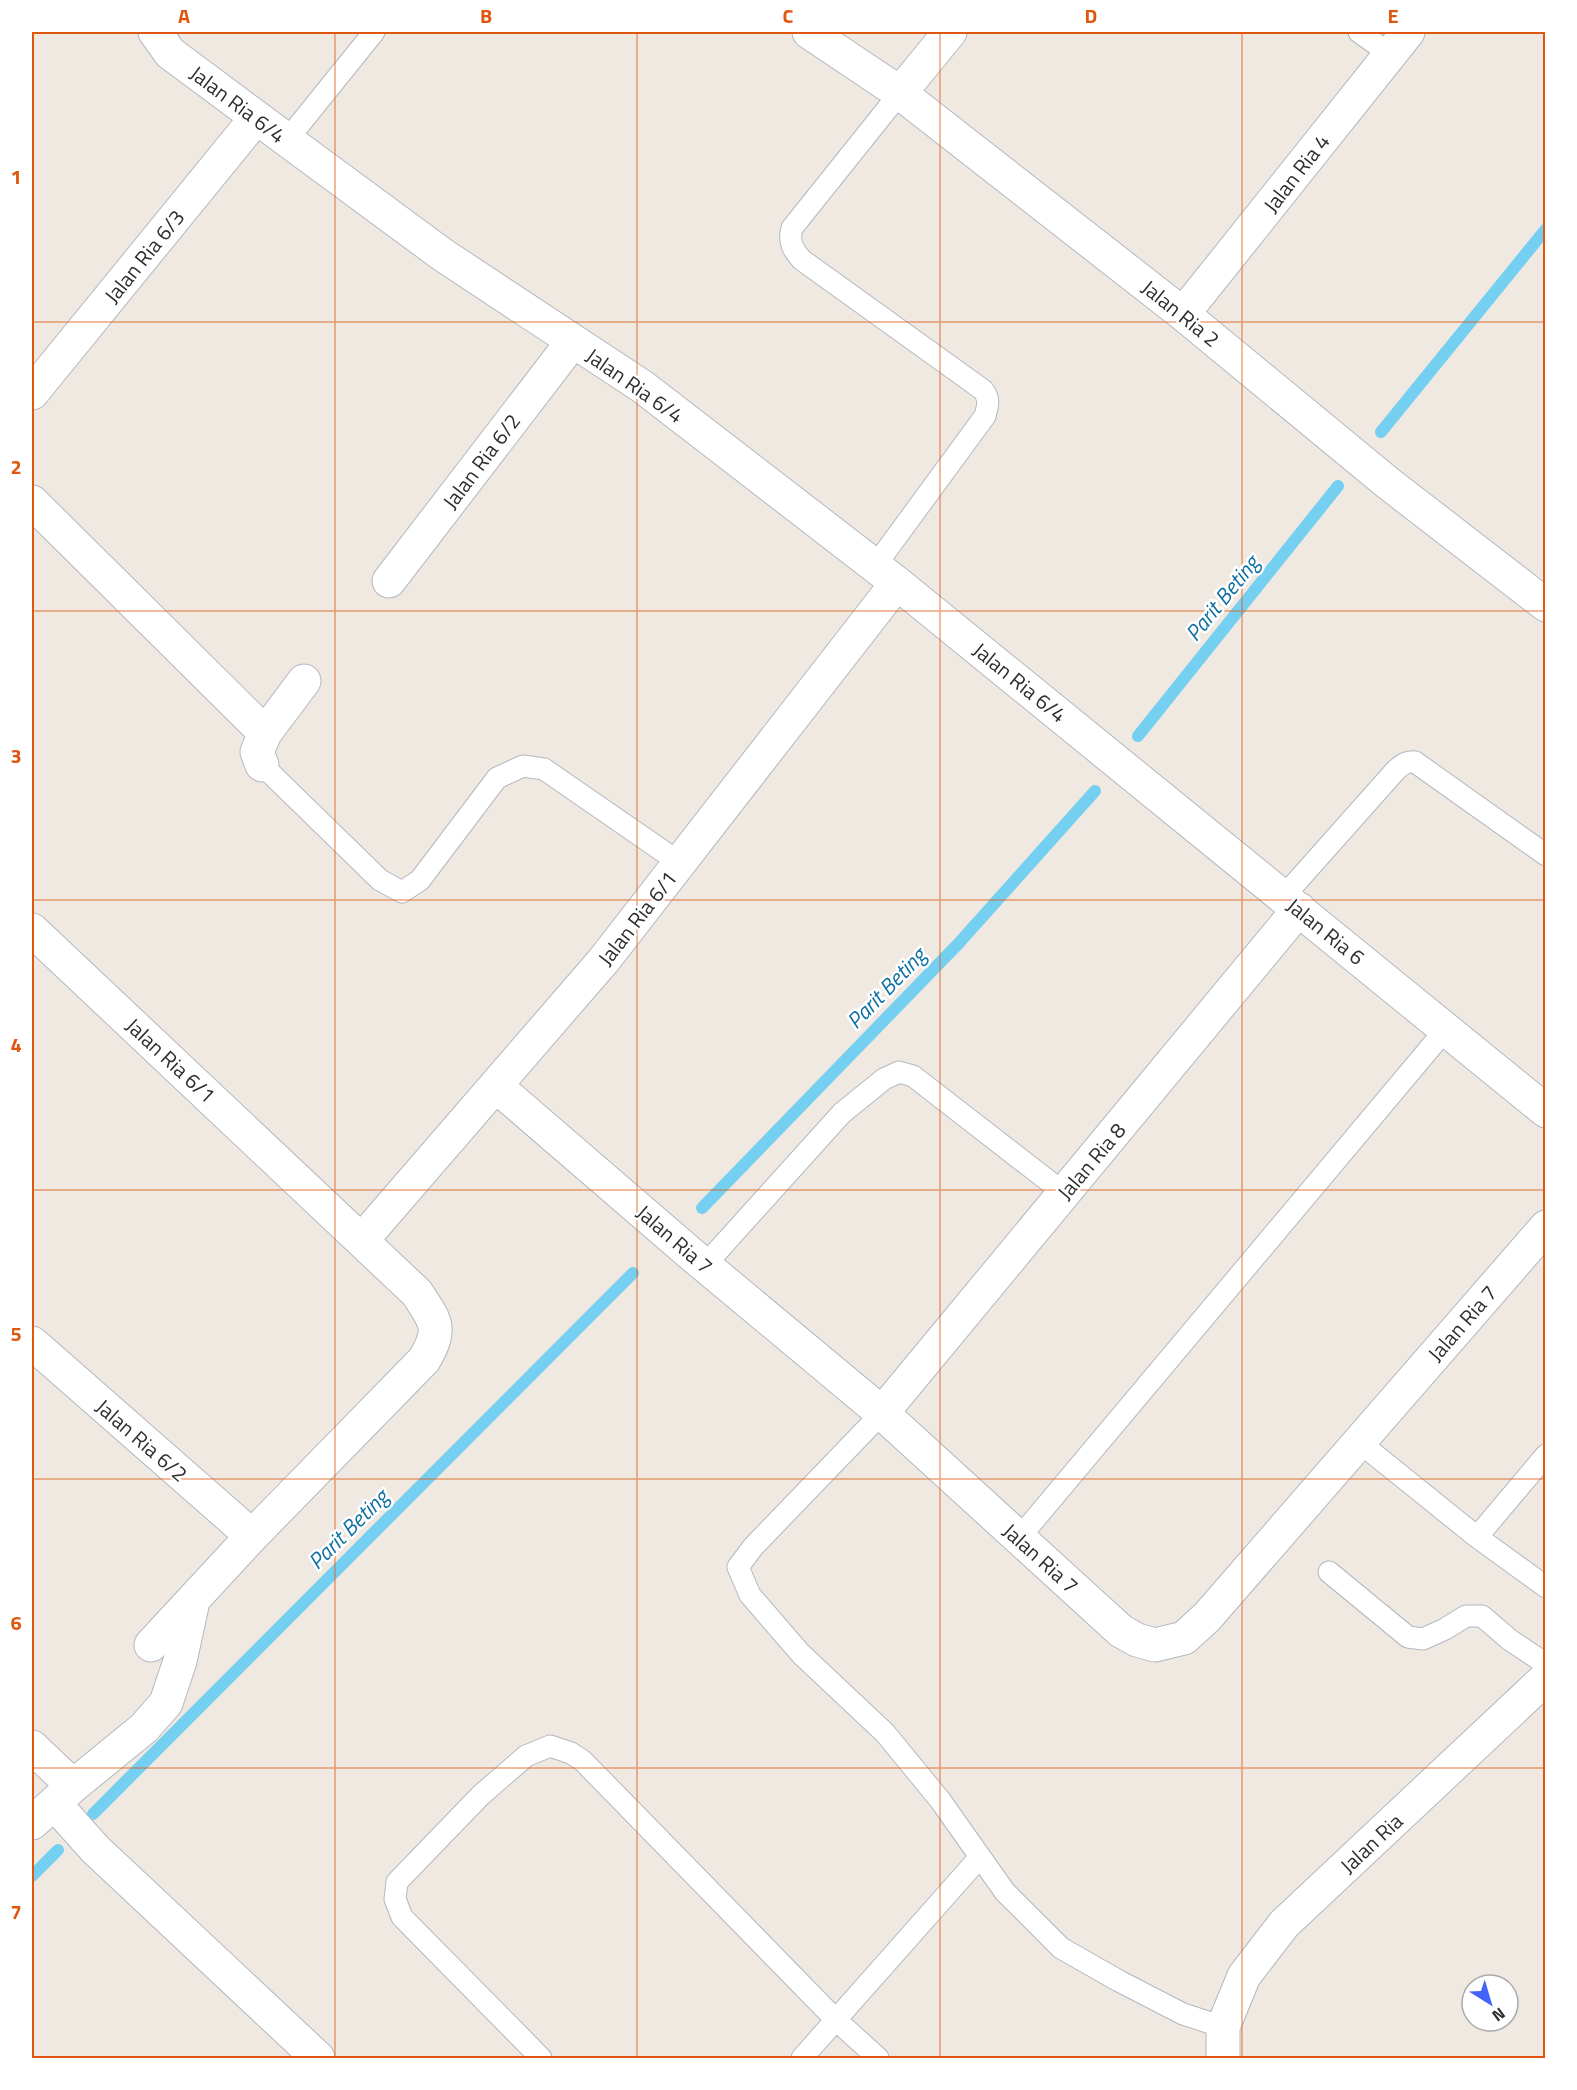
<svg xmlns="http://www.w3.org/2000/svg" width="1577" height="2090" font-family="'Titillium Web',sans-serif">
	<rect width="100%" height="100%" fill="#efe9e1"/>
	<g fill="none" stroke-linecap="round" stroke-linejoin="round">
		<!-- stream -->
		<path stroke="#75cff0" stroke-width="12" d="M1381,432L1546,229
			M1138,736L1338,486
			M702,1208L959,943L1095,791
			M93,1814L633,1273
			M32,1876L58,1850"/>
		<defs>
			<path id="service" d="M1359,32L1390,54
				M287,140L374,32
				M875,566L985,416C988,405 990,399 983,390L802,260C793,250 788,242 792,228L900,93
				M262,765L380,880L402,892L420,880L497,778L523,766L544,769L680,863
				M1284,896L1396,770C1402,765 1406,761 1415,762L1546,855
				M705,1265L842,1113L884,1079L899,1072L913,1076L1064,1193
				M882,1413L753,1547L738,1567L750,1595L801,1654L885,1733L940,1800L1005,1892L1061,1948L1119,1981L1183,2014L1223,2027
				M1359,1442L1477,1537L1546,1587
				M1477,1537L1546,1455
				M1019,1538L1446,1029
				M1329,1572L1408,1637L1423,1639L1445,1629L1466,1616H1482L1510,1640L1546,1664
				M541,2058L402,1917L395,1899L397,1882L481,1795L526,1756L550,1746L571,1753L583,1761L836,2020L878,2058
				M802,2058L980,1857"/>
			<path id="minor" d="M155,32L170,53L287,140L443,255L643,387L897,583L1546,1111
				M809,32L900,93L1183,314L1388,483L1546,605
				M900,93L950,32
				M1183,314L1408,32
				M32,393L256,118
				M32,502L265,733
				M389,581L573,341
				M262,765L257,752L265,733L304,681
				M32,930L417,1293C436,1322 443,1328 424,1360L252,1536L151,1645
				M496,1086L691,1254L882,1413L1121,1631L1137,1640L1155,1645L1184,1638L1207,1617L1546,1227
				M362,1240L604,960L897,583
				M32,1343L252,1536
				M882,1413L1299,909
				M32,1747L73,1786L32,1823
				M73,1786L144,1728L166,1703L180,1661L193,1601
				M54,1803L95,1849L318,2058
				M1223,2058V2027L1244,1976L1284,1924L1546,1678"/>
		</defs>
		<!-- service casing -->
		<use href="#service" stroke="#b4b7c1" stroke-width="23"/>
		<!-- minor casing -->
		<use href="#minor" stroke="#b4b7c1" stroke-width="35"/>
		<!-- service -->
		<use href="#service" stroke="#fff" stroke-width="21"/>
		<!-- minor -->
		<use href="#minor" stroke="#fff" stroke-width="33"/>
	</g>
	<!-- grid -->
	<path fill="none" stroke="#df570e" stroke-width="1.5" stroke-opacity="0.55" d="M335,32V2058M637,32V2058M940,32V2058M1242,32V2058M32,322H1546M32,611H1546M32,900H1546M32,1190H1546M32,1479H1546M32,1768H1546"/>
	<g text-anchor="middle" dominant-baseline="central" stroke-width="5" stroke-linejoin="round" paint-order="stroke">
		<!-- street labels -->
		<g font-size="21" fill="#2e2e2e" stroke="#fff">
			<text transform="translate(238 104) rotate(37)">Jalan Ria 6/4</text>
			<text transform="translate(1296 173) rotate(-52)">Jalan Ria 4</text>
			<text transform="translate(144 256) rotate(-51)">Jalan Ria 6/3</text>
			<text transform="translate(1181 313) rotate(39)">Jalan Ria 2</text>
			<text transform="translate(635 385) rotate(35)">Jalan Ria 6/4</text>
			<text transform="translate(481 461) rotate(-53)">Jalan Ria 6/2</text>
			<text transform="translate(1020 682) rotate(39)">Jalan Ria 6/4</text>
			<text transform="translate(637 918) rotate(-52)">Jalan Ria 6/1</text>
			<text transform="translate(1326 931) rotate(39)">Jalan Ria 6</text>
			<text transform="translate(171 1060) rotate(43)">Jalan Ria 6/1</text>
			<text transform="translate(1091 1161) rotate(-50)">Jalan Ria 8</text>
			<text transform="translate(675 1239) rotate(41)">Jalan Ria 7</text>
			<text transform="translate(1462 1323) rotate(-49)">Jalan Ria 7</text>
			<text transform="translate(142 1440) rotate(41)">Jalan Ria 6/2</text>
			<text transform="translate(1041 1558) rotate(42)">Jalan Ria 7</text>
			<text transform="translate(1371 1843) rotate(-43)">Jalan Ria</text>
		</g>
		<!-- water labels -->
		<g font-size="22" font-style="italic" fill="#0d6fa3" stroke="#fff">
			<text transform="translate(1222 598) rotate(-51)">Parit Beting</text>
			<text transform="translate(886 988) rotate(-46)">Parit Beting</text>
			<text transform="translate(348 1529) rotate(-45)">Parit Beting</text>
		</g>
	</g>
	<!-- border -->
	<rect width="1577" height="2090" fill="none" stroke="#ffffff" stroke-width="66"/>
	<!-- north arrow -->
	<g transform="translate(1490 2003) rotate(143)"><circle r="28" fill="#ffffff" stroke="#ababab" stroke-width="1.5"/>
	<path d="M0-4.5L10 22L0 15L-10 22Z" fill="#4264fb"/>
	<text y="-9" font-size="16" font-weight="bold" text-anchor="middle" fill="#2e2e2e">N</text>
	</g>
	<rect x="33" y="33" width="1511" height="2024" fill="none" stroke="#df570e" stroke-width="2"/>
	<g font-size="20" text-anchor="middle" font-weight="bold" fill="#df570e">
		<text x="184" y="23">A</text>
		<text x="486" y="23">B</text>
		<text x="788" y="23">C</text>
		<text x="1091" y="23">D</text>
		<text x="1393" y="23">E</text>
		<text x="16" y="184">1</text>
		<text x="16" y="474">2</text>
		<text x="16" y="763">3</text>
		<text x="16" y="1052">4</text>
		<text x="16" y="1341">5</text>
		<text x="16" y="1630">6</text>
		<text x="16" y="1919">7</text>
	</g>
</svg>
